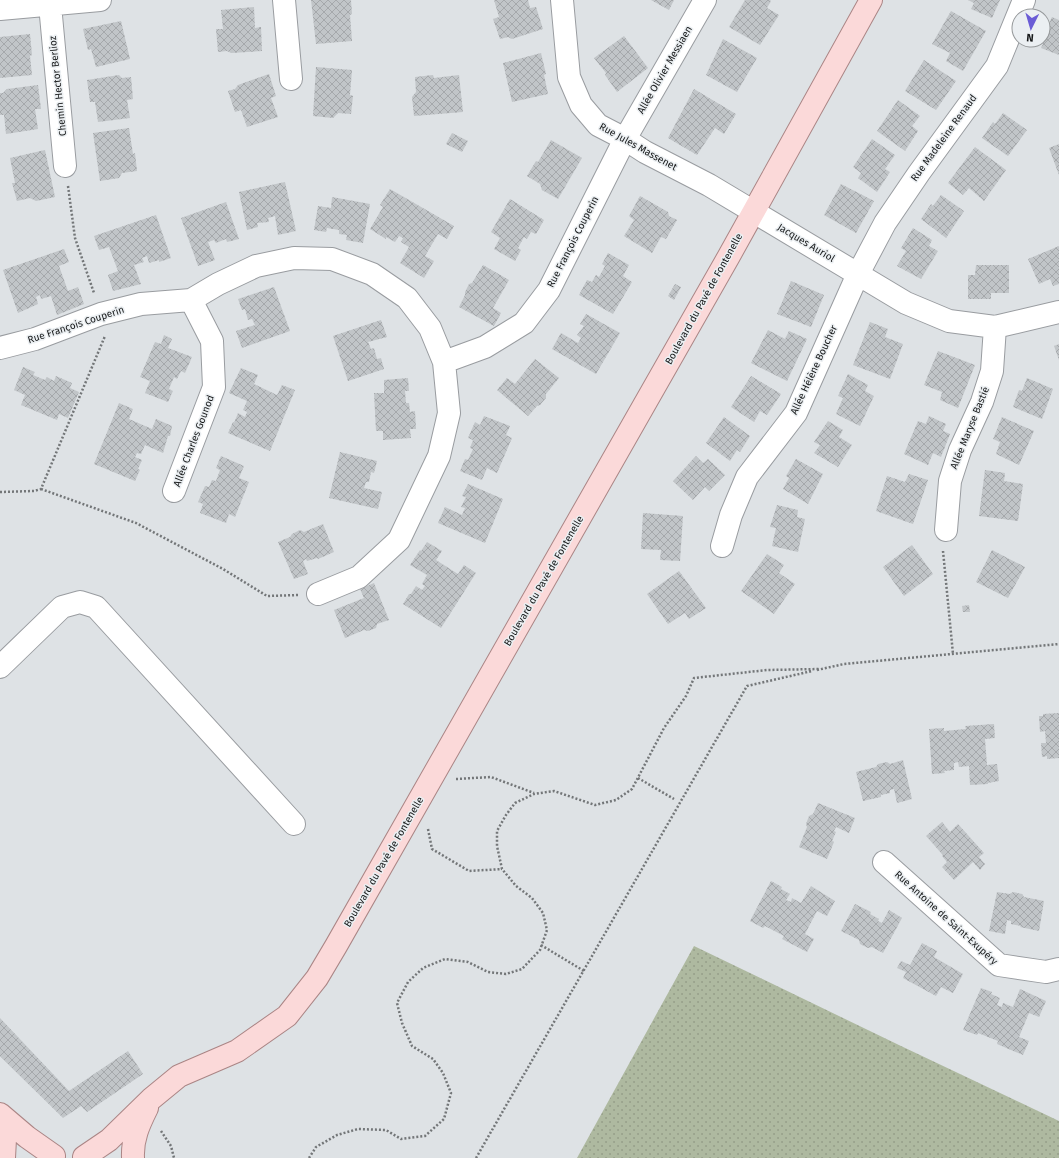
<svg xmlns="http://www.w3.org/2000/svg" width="1059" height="1158" font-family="'Fira Sans',sans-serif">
	<defs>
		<pattern id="grass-dots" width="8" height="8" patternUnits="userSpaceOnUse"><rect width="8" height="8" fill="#aeb9a0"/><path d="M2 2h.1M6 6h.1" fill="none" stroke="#959e89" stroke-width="1.8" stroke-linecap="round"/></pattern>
		<pattern id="building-cross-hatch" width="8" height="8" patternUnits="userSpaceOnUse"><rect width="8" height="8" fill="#c1c5c8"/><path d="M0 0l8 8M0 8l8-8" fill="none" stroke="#a5a8ab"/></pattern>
	</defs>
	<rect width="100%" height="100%" fill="#dee2e5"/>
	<!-- grass -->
	<path fill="url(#grass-dots)" d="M694,946L901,1046L1059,1121V1158H577Z"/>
	<!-- building -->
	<path fill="url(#building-cross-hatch)" d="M311,0H351L352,14L350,15L352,41L316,44Z
		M494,0H528L530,8L536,7L543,29L512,39L508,37L500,39L493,19L499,17Z
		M651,0H674L669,10Z
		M745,0H770L771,1L767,8L779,15L760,45L729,27Z
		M968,0H1000L992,18L971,9L974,3Z
		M254,7L255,28L261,27L262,51L231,53L227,51L218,52L216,29H223L221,10Z
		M951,11L986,31L963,71L946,61L950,53L932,44Z
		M1052,17L1059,20V55L1041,48L1047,35L1044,33Z
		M121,21L130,59L96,67L91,49L88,50L83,29Z
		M30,34L32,55L30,56L32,75L0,78V37Z
		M624,36L648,68L617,92L605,75L606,73L594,58Z
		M723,39L757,58L737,92L706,75Z
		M541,53L546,74L544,75L548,94L512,102L503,63Z
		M924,60L956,81L936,110L905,91Z
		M316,67L352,70L350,95L353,96L351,114L338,113L333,118L313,116Z
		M269,74L276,96L271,98L278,117L247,127L241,110L235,112L228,91L235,89L238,85Z
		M119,75L122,78L131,77L133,99L127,100L130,118L98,122L95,102H90L87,80Z
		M433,75L434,78L459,75L463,112L414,116L412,97L416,92L415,77Z
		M38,85L41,109H35L38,129L6,134L4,115H0V93H3L7,89Z
		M694,89L736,114L724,134L715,128L697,155L668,138Z
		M898,100L920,116L912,126L918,131L905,151L877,131Z
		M1003,113L1027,130L1008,156L982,138L993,122L995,124Z
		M129,128L133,154L135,153L137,171L122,173L119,178L100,181L93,133Z
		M452,133L468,141L462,152L446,144Z
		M872,139L895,155L885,169L890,172L877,192L858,178L861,173L853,167Z
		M551,140L582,158L558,199L542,190L540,184L527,176L536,161L538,162Z
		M1059,144V175L1049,148Z
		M975,147L1006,170L984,201L969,188L963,195L948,183Z
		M45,150L55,197L36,201L30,198L17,201L12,183H15L10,158Z
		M285,182L296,231L278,235L275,216L268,218L269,222L257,223L258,227L247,230L239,192Z
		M841,184L874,201L856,233L824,215Z
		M390,189L454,226L447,239L438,234L425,256L434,261L424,278L400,263L409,247L401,242L403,238L399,236L395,242L386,237V239L370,229L383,207L380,205Z
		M941,195L964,211L946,238L921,219L931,204L933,206Z
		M640,196L668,212L669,216L677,220L666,239L661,237L652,253L624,236L634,220L629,216Z
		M332,197L370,204L363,243L346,240L347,235L339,234V230L327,228L326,232L314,230L318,206L331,208Z
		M510,199L544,220L536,234L531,232L527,239L524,237L518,248L521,250L515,261L494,249L500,238L491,232Z
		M226,202L239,239L227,242L226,239L216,243L214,240L208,242L215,260L198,266L181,218Z
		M156,215L171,258L159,262V260L149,263L147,256L142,258L144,262L134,265L141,284L113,291L108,275L118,271L109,247L99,250L94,236Z
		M913,228L932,240L929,246L938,251L921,279L897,266L906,251L901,248Z
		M1059,246V284L1053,286L1050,279L1039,284L1028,259Z
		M64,249L69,262L59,266L68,291L78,287L84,304L57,315L51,296L41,299L40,295L36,297L38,304L18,313L3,270Z
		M608,253L629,265L623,276L632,282L613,314L579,295L587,280L592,282L596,275L599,277L605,266L602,264Z
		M483,265L509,280L493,308L501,313L494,326L459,307L465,295V292L469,284L472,283Z
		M976,265H1009V293H991V299H968V275H975Z
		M791,281L824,295L811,327L777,314Z
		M675,284L681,287L674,300L668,296Z
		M274,287L290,331L242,348L236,331L255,325L252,319L248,320L245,309L242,310L238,299Z
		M586,314L620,333L596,374L552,349L561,333L578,343L581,338L577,335L584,326L580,324Z
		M381,320L387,337L368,342L371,349L374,348L377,359L381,358L384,369L348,381L333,336Z
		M870,322L888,329L885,337L903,344L890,379L853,365Z
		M768,330L785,339L789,331L807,339L787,381L751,363Z
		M164,335L172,339L168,348L192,357L185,373L181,371L177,379L174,377L169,389L173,391L168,402L145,393L150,381L140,377L155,342L161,344Z
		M1059,344V360L1054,346Z
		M938,351L975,365L958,408L940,400L942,392L924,385Z
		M535,359L559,378L546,394V398L540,405L537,406L528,416L497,390L507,378L515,384Z
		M23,367L35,372L33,375L45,380L47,377L54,381L56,376L72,383L70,388L79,392L68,418L59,414L57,420L21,405L25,395L14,390Z
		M241,368L258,375L254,384L277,395L282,385L295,390L270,451L228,433L233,422L234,423L238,413L245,417L247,412L243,410L247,401L229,393Z
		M848,374L868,385L865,391L874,396L860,426L836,414L843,398L838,396Z
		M751,376L781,394L767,415L760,411L754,422L731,407Z
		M408,378L409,391H405L406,403H409L410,412L415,411L416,429H410L411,438L383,440V431H376L374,393H384V380Z
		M1027,378L1053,389L1042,419L1013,407L1019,390L1022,391Z
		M119,403L133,409L129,419L152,429L156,419L172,426L170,436H168L163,453L145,445L141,454L137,453L135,457L142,460L138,469L140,470L135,481L94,464Z
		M484,416L510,426L506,435L512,438L497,473L487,468L482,480L460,471L465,459L468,460L473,449L470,448L473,440L468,438L475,422L480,425Z
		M929,416L946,424L943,431L950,434L941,457L933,453L928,465L904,454L918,421L926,424Z
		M724,417L750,436L740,452L737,450L730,461L706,443Z
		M1002,417L1034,431L1019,465L996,454L1000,442L993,439Z
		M828,421L843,430L839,437L852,445L838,467L814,453L820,445L814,442Z
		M340,452L377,461L374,473L371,472L369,482H366L364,488L382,492L378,509L329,498Z
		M221,456L244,466L239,478L249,482L235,517L229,514L226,523L200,513L203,504L198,502L205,486L209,487L212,480L216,481L220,470L216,468Z
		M696,456L703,463L708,459L725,475L709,491L705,487L693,500L673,481Z
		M796,459L823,474L808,504L783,489L789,478L786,476Z
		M985,470L1005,473L1004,481L1023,484L1018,521L979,516Z
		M909,474L928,480L913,524L876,511L887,476L905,482Z
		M468,484L503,499L485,543L438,523L445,507L462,515L465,508L461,507L466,497L462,496Z
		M777,505L798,510L797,517L805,519L798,552L772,546L776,528L770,527Z
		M643,513L683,516L680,561L660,560L661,550L641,549Z
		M323,524L334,552L318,559L317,558L307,561L306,559L303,561L308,574L294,579L278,542L290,537L292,534L300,530L304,532Z
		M427,542L442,551L436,560L458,574L464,565L476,573L441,628L403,604L409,594H411L416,586L422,590L425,586L422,584L427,575L410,565L420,550L421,551Z
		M912,545L933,574L904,596L883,567Z
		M992,550L1025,567L1008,598L976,582Z
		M767,554L784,565L779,573L795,584L774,614L741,591Z
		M679,571L706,608L689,619L685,613L668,624L647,594Z
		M374,583L389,620L377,624L376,628L368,631L364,630L345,638L334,610L364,598L360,589Z
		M969,605L970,612H963L962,606Z
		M1059,713V758L1047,759V756L1042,757L1041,743H1046L1045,731L1040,732L1039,716H1043V714Z
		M994,724L995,738L985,739L987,765L997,764L999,781L988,783V784L970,785L969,766L959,767L958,762L954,763V770L944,771L945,773L932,774L929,729L944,728V731L966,729L965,726Z
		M903,760L912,799L897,803L894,789L890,790V793L881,795V797L863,801L856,772L876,767L878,764L887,762L890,764Z
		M818,803L855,818L849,833L836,827L834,831L836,832L832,841L834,842L827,859L799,847L807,827L806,824L809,816L813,814Z
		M942,822L950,832L958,824L984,853L979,857L985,864L980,870L973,862L954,880L942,867L947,862L942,856L943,855L926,836Z
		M771,881L782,887L781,889L790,894L786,900L791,902L792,898L801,903L811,886L835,901L827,916L817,911L805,934L814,939L807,952L782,939L784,936L765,926L763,928L750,921Z
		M997,892L1010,894L1013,892L1022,894L1024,897L1044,901L1039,931L1020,927L1021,926L1011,924V921L1007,920L1005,934L989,931Z
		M855,904L871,912L870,914L879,919L878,921L882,923L889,910L902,918L883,953L872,947L868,948L860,944L859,940L841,931Z
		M922,943L937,951L934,957L963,974L953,993L941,987L936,996L903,978L906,972L897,968L901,961L910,965Z
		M981,988L992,992L991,994L1000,998L997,1005L1002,1007L1003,1003L1013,1007L1020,989L1046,1001L1039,1017L1029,1013L1019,1037L1029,1041L1023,1055L997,1044L998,1041L978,1033L977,1035L963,1030Z
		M0,1018L69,1091L128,1051L143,1074L87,1112L81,1106L63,1118L0,1056Z"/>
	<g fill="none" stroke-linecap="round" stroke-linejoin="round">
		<defs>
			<path id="minor" d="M284,0L291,79
				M562,0L569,77L581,105L598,125L625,139L645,152L709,185L906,303L949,321L995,327L1059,312
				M50,5L65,166
				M0,9L100,0
				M0,348L35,339L101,314L141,304L191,300L218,284L256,266L294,258L332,259L372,274L407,298L430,328L444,362L449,413L439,456L399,540L359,577L318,594
				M444,362L485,347L524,323L549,290L625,139L705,0
				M174,491L214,387L212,341L191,300
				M946,530L950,481L960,450L982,402L992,371L995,327
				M722,546L731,515L747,477L796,413L858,274L885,223L919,173L997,66L1024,0
				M0,667L62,607L80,602L96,607L294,824
				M884,862L999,965L1046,972L1059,969"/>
			<path id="major" d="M0,1114L27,1137L54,1156
				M0,1128L5,1139L4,1158
				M84,1157L109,1140L151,1099L179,1076L237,1051L287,1016L317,978L336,946L729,256L871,0
				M133,1158C132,1139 139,1124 147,1108"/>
		</defs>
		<!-- minor casing -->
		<use href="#minor" stroke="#999ca0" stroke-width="24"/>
		<!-- major casing -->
		<use href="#major" stroke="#aa8585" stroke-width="24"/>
		<!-- path -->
		<path stroke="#737678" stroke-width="2.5" stroke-dasharray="2 2" stroke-linecap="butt" d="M68,186L75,238L94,293
			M41,489L136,523L223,569L267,596L298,595
			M0,492L34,491L41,489L105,336
			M943,551L953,654
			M817,670L844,664L1059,644
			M638,778L674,799
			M456,779L491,777L534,793
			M428,829L432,849L469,871L502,869
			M541,945L584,971
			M161,1131L171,1146L174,1158
			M309,1158L316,1147L337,1135L358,1129L386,1130L401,1139L425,1136L444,1119L451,1093L443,1073L433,1059L412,1046L402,1023L397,1003L408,982L423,968L445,959L468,962L488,972L506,974L522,969L540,950L547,930L543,913L532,898L516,886L502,869L497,846V831L506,815L515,803L534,794L554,791L595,805L616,800L632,789L664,728L686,696L694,678L767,670L819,669
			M476,1158L747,686L812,671"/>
		<!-- minor -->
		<use href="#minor" stroke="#fff" stroke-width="22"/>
		<!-- major -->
		<use href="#major" stroke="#fbd9d9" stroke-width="22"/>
	</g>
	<g text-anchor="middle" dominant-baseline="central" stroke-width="3" stroke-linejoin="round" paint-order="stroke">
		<!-- street labels -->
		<g font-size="10" fill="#161819" stroke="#ebeff2">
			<text transform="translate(665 70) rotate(-60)">Allée Olivier Messiaen</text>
			<text transform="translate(58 86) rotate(-96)">Chemin Hector Berlioz</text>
			<text transform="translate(944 138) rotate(-54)">Rue Madeleine Renaud</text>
			<text transform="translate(638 147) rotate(29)">Rue Jules Massenet</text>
			<text transform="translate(573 242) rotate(-63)">Rue François Couperin</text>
			<text transform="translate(806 243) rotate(31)">Jacques Auriol</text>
			<text transform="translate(704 299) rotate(-61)">Boulevard du Pavé de Fontenelle</text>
			<text transform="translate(76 325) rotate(-18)">Rue François Couperin</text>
			<text transform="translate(814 370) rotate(-65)">Allée Hélène Boucher</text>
			<text transform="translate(970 428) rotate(-68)">Allée Maryse Bastié</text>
			<text transform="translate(194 441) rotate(-69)">Allée Charles Gounod</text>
			<text transform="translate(544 581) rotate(-60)">Boulevard du Pavé de Fontenelle</text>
			<text transform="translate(384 862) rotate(-60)">Boulevard du Pavé de Fontenelle</text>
			<text transform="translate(946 918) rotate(42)">Rue Antoine de Saint-Exupéry</text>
		</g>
	</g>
	<!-- north arrow -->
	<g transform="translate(1031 28) rotate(185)"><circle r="19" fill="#ebeff2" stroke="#96999b"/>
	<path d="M0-3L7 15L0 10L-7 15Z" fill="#6a5cd6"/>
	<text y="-6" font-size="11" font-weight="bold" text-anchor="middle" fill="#161819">N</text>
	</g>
</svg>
